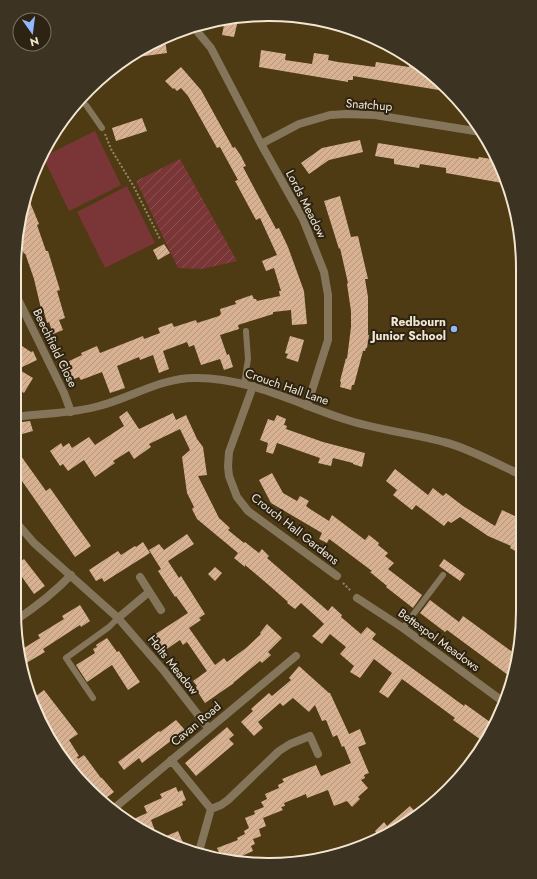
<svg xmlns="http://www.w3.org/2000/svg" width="537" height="879" font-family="Jost,sans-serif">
	<defs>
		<pattern id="garden-furrows" width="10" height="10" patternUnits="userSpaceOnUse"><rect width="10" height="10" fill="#7a3536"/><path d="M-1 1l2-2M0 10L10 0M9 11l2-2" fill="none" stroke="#8d5252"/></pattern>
		<pattern id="building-hatch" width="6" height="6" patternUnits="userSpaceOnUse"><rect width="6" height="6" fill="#d7b192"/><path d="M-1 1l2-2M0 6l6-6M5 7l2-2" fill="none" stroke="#b4967d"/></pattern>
	</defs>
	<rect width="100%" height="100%" fill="#4e3a13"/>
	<!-- green -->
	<path fill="#7a3536" d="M95,131L121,185L69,211L43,157Z
		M127,186L155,243L105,268L77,212Z"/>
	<!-- garden -->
	<path fill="url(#garden-furrows)" d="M180,159L237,261L202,269L178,268L136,181Z"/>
	<!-- building -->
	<path fill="url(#building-hatch)" d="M235,16H239L234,37L222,35L225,20Z
		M165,40L167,53L130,58L141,48Z
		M261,50L286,54L285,60L312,64L314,53L329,55L328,60L338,62L375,67L376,62L409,67V64L423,66L445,91L353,76V80H348V82L259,67Z
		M181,67L201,90L233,148L235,147L241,156L246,166L243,167L276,229L279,228L288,247L304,291L307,324L292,325L291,310L273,312V314L238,325L239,329L220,335L227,355L229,354L233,367L224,370L220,359L201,365L194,345L189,347L187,342L163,351L169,369L159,373L153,355L140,360L139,357L117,366L125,388L110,393L102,372L81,380L79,377L74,379L73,376L67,378L62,365L67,363V362L82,355L81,353L97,346L100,353L143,336L144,339L160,333L158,328L172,323L174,327L196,320L197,323L219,316L221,314L220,309L236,304L235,301L252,295L254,299H256L257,301L280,296L279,291H281L274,268L266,271L262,261L277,255L260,218L256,220L235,181L238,180L220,147L217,148L188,96L181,88L177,91L174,88L173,89L165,81Z
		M142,118L147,131L116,141L112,128Z
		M360,140L363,152L329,160L309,174L301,163L322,148Z
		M378,143L478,159L479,157L497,160L508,184L446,173V168L420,164L419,168L394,164V159L375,156Z
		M27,195L39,224L37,225L46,251H48L60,290L57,291L65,318L59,320L63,330L53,334L49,322L47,323L44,312L42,313L34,279L25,253L24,254L18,237L20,236L18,230Z
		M340,196L351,237L358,236L368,279H365L368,297V335H369L367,348H366L365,351H363L354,385H352L351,390L340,387L341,382L340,381L346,358L347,359L351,327V311L347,284L348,283L340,248L339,249L324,201Z
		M164,244L170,253L158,260L153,250Z
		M290,336L304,340L298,362L286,358L288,354L285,353Z
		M16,342L31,352L33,351L37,360L18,369L33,378L24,393L15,387Z
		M127,411L139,429L173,413L176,420L186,415L197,439L203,447L207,475L198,476L219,518L230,528L228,530L244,543L245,542L259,553L262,549L269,556L267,558L328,611L332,606L342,615L341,617L361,634L367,627L376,634L372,639L464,706L465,704L490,722L494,725L484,742L453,720L455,718L402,679L388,698L379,692L392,673L374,659L360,678L350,672L354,666L340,654L346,647L330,634L322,644L312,636L324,624L320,620L301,603L295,609L287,603L288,602L271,587L245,565V567L234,558L238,553L197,519L192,509L194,507L187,493L182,457L190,450L180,429L149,444L151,447L134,459L129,451L113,461L115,463L95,477L84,460L68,471L63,464L60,466L50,451L61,443L63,447L69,443L72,448L89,437L95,445L124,426L119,417Z
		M277,415L286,419L284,425L287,426L286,429L323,442L365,453L362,467L353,464V463L333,458L331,466L318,463L320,458L277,443L273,454L266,452L268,443L260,440L268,419L274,421Z
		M30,421L33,431L15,436V423Z
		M21,456L46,491L50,488L91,546L75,557L15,471V460Z
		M395,469L428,495L433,488L443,496L446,493L463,506L495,526L502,510L521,519V554L510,548L511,546L488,536L460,517L451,523L448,521L444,526L416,505L412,510L393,495L397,490L386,481Z
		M272,473L283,493L297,501L300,496L309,501L306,506L310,509L329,521L332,515L365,540L369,535L379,543L378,545L388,553L385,556L394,563L388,569L422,595L413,608L386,587L387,586L370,572L372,571L332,541L329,539L327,543L319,539L322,533L271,503L259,480Z
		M187,534L194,544L168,561L179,578L181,576L205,614L199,618L201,620L189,628L215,665L224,658L227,662L246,648L261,634L260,633L267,624L282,638L268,652L271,655L262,663L260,661L233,683H234L205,703L195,688L197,686L193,681L207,671L187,642L183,645L180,640L164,651L154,635L188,613L176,596L175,597L158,571L161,569L149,550L159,544L164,550Z
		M143,542L150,553L104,582L102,578L96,581L89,570L118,551L121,555L135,546L136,547Z
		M24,559L45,586L34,594L22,577L14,583V566Z
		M444,559L465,574L460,581L439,566Z
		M215,567L222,573L215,581L208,574Z
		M430,600L459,622L463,616L518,656L512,678L447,630L445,632L420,613Z
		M80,605L90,621L81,627L80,625L43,649L45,652L23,665L21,650L40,638L38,635L64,619L62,616Z
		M107,638L117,652L119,651L140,682L128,690L112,665L87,682L76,665L95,653L93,649L97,647L96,645Z
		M299,666L329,693H330L349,734L360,729L366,744L358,747L369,773L364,775L365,778L361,780L368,788L358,797L360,799L352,807L347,801L334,806L328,790L307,798L306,794L284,803L285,806L281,807L283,810L263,818L266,826L259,829L261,836L253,839L255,844L251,846L253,851L235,859L221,857L217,848L238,840L237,838L245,834L244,831L249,828L245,818L255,814L254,811L264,807L261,802L267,799L265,794L279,788L278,785L284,782L282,779L316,765L321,776L351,763L344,746L342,747L337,735L333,737L326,720L322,721L315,705L309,712L293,698L283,706L280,703L258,722L263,728L254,736L241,722L253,711L251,709L269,693L272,696L291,680L289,678Z
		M44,690L78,734L69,740L79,756L77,757L78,759L84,755L101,778H102L114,792L102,801L80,779L68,762L67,763L55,744L59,741L42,719L31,700Z
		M176,720L185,730L142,763L139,758L124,770L118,762L159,731L160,732Z
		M227,727L234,735L229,739L234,744L196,776L185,763Z
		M176,787L178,792L182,790L186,800L182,802L183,805L151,820L157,836L129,821L147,813L144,806L162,798L160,794Z
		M410,806L418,815L410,822L378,838L376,835L377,834L375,831L384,822L387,826Z
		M178,831L187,852L162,838Z"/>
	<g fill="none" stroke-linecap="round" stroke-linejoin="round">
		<!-- path -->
		<path stroke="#978768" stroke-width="2" stroke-dasharray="2 2" stroke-linecap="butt" d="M105,134L111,149L134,187L160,239
			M343,583L351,591"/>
		<!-- service -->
		<path stroke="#85765b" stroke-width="6" d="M81,101L86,105L102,128
			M244,384L248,359L246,331
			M403,628L443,575
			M93,698L66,658L109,627L118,618"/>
		<!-- minor -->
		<path stroke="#85765b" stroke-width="8" d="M196,30L211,48L261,144L303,219L324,272L328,295V340L307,406
			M261,144L299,124L330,115L346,114L375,115L481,132
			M16,295L64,393L71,412
			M253,386L229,452L228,466L229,476L237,497L248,511L337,576
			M15,417C43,413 71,414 99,406C130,398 161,378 194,378C247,377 295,403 344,419C377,430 411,433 444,442C469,448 498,465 522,475
			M15,521L34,543L118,618L164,671L209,729
			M140,577L161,610
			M357,598L403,628L505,703
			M118,618L149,592
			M16,620C37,606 53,594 71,575
			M171,760L211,809L221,805L228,800L279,751L290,744L310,736L318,754
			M112,810L296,656
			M200,848L211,809"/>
	</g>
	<!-- markers -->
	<circle fill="#91b8fd" stroke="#2c2313" stroke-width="1.5" cx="454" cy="329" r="4"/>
	<g text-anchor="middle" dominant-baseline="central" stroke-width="4" stroke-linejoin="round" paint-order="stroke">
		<!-- street labels -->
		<g font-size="12" fill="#f2e6d1" stroke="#2c2313">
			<text transform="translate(369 105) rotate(4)">Snatchup</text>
			<text transform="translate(306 204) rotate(63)">Lords Meadow</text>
			<text transform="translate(55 348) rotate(64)">Beechfield Close</text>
			<text transform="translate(287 387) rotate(19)">Crouch Hall Lane</text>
			<text transform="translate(295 529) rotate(38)">Crouch Hall Gardens</text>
			<text transform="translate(439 640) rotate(36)">Bettespol Meadows</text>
			<text transform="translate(173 665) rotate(51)">Holts Meadow</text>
			<text transform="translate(196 724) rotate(-40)">Cavan Road</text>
		</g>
		<!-- poi labels -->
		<g font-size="12" font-weight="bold" fill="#f2e6d1" stroke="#2c2313" text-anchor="end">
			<text x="446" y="322">Redbourn<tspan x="446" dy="14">Junior School</tspan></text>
		</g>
	</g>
	<!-- crop -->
	<path d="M0 0H537V879H0ZM268 21H269A247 247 0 0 1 516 268V611A247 247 0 0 1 269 858H268A247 247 0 0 1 21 611V268A247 247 0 0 1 268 21Z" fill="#3c3322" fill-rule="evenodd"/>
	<path fill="none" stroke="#f2e6d1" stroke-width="2" d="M268 21H269A247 247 0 0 1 516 268V611A247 247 0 0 1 269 858H268A247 247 0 0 1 21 611V268A247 247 0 0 1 268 21Z"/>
	<!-- north arrow -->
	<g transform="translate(32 32) rotate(166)"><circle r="19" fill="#2c2313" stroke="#7b715f"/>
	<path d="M0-3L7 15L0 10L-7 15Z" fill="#91b8fd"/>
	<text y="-6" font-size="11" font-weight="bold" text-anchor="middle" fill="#f2e6d1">N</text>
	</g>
</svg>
